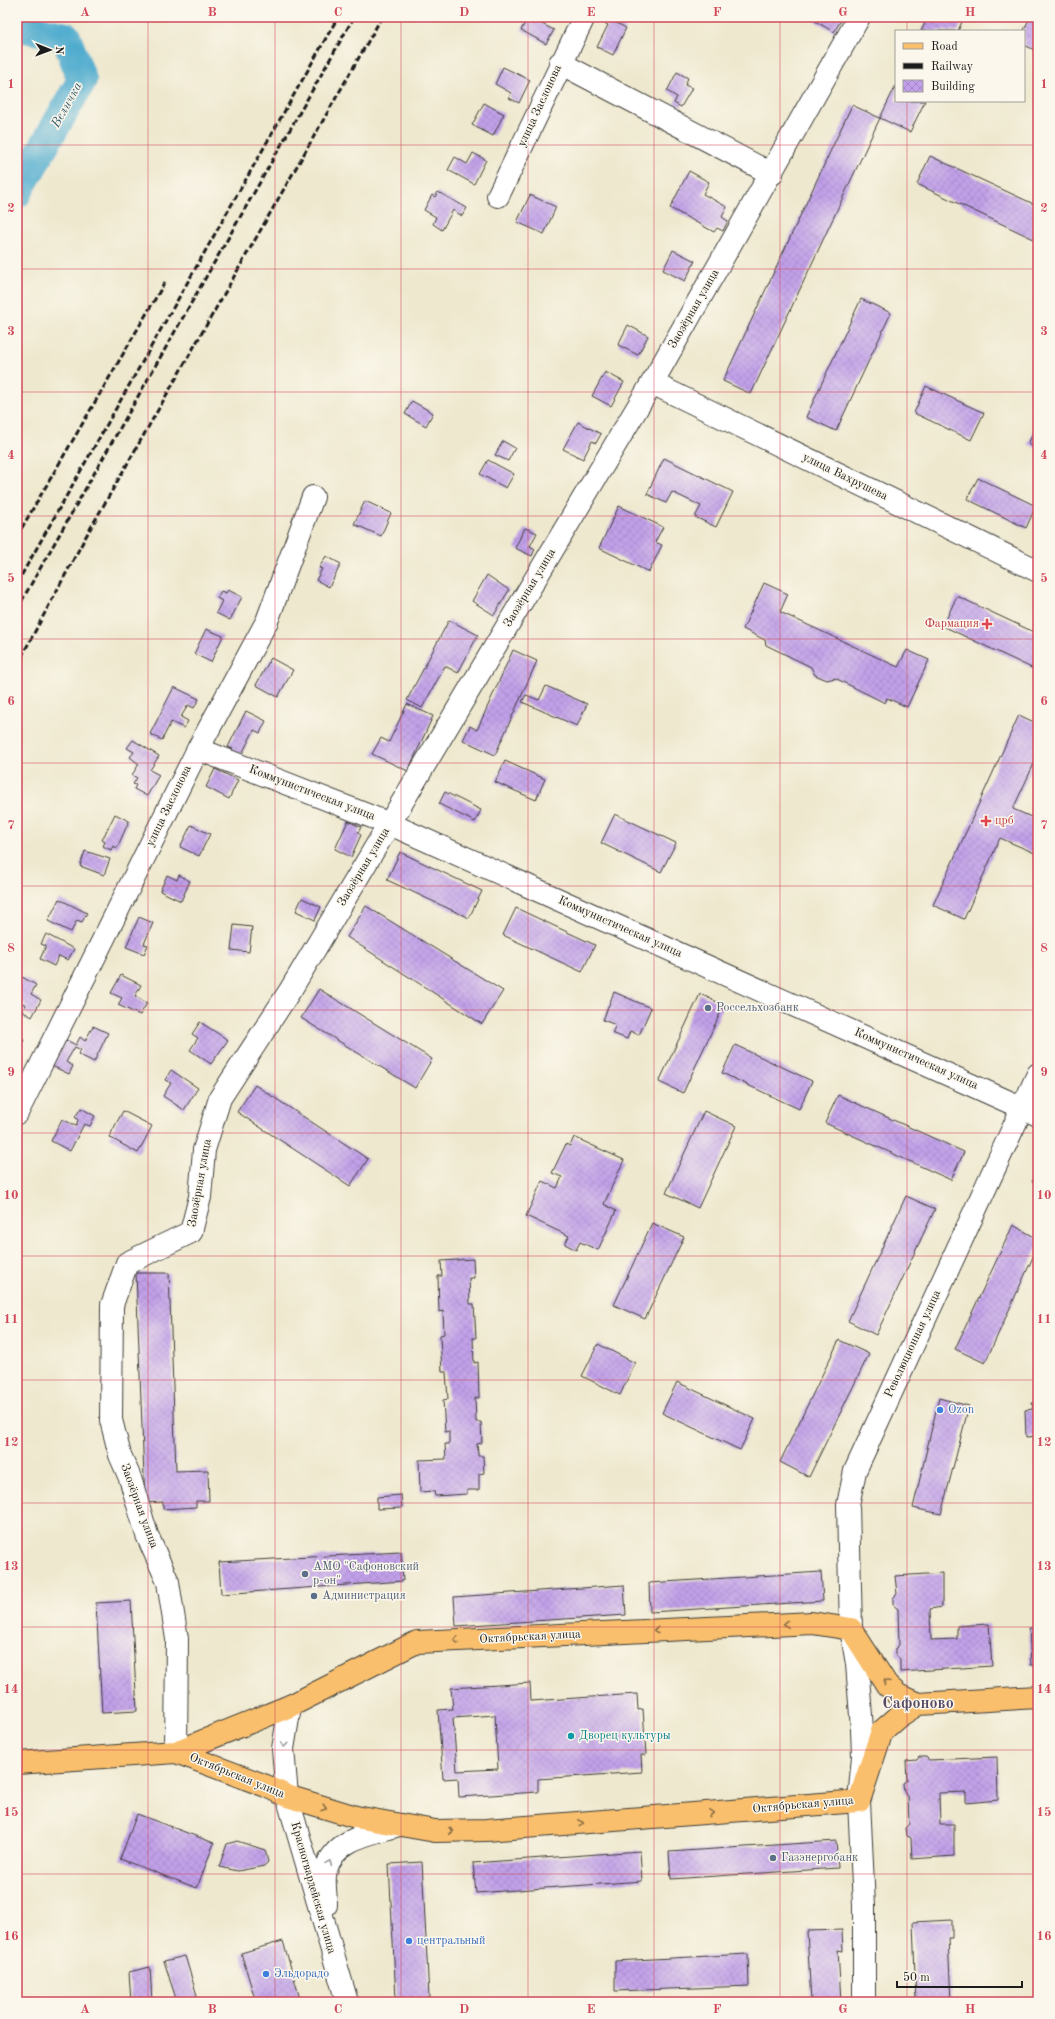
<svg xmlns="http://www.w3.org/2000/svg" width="1055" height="2019" font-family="'Old Standard TT',serif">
	<defs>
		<pattern id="building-cross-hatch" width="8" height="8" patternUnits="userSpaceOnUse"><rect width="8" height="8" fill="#c1a0e9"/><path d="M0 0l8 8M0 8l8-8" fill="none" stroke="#a589c7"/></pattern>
	</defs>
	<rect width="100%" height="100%" fill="#fbf7ec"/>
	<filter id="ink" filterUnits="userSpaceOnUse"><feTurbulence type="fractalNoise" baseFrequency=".025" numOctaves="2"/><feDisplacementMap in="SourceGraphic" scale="8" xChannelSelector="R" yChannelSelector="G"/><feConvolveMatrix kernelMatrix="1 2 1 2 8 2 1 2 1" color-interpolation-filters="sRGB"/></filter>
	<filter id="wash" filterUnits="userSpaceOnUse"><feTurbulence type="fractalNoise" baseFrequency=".012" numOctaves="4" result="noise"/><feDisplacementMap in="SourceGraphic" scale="16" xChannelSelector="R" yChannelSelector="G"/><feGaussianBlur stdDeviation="0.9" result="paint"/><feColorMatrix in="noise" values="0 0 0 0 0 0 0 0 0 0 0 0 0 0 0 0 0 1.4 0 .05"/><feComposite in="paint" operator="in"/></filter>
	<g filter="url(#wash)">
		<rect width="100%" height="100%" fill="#eee8ce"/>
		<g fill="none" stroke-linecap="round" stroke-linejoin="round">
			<!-- river -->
			<path stroke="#50acce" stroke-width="30" d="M17,26L66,37L82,80L17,193"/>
		</g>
		<g id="blocks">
			<!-- building -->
			<path fill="url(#building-cross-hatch)" fill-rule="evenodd" d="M528,17L554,30L546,44L521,30Z
				M817,17H843L834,32L815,21Z
				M928,17H964L958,31H921Z
				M1030,17H1038L1037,51L1024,45V30Z
				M607,18L626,28L613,55L597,47L608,25L604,23Z
				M503,67L530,80L519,103L509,98L511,93L495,84Z
				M677,72L688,78L685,85L692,88L681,107L674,103L677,97L667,91Z
				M896,85V101H925L910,132L880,118Z
				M484,103L504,114L493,136L472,125Z
				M852,105L880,118L751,394L723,381Z
				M473,153L486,160L474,184L448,170L455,157L467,164Z
				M930,156L1038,206V241L917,184Z
				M689,171L709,182L703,194L727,207L722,217L728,221L723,231L717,228L714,232L670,208Z
				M438,192L467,208L462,216L453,210L442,230L433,224L436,217L424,210L432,195L435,197Z
				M530,195L556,207L544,234L517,222Z
				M673,250L695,261L685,281L663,270Z
				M861,299L891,313L836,431L806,417Z
				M628,325L648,336L638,355L618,345Z
				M605,372L624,382L611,406L592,396Z
				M926,386L984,413L971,440L914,413Z
				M412,401L433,413L426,426L405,414Z
				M578,422L601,434L596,443L592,441L583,459L563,449Z
				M1038,422V449L1028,444Z
				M503,441L515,448L508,461L495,455Z
				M664,458L733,492L716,527L695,517L701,506L672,492L666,503L647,494Z
				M488,460L514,474L506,488L480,474Z
				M978,478L1036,506L1026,528L967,499Z
				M365,501L391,513L381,536L354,524Z
				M619,506L663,527L655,542L662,545L649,572L599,548Z
				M525,528L537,533L530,546L535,549L532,556L515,548Z
				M326,556L341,564L329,587L316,580L322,569L319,568Z
				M487,575L509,590L494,615L472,601Z
				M764,583L788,594L780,612L898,667L907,650L929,660L907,707L887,698L885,703L835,678L827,680L815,675L811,667L766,645L765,640L743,629Z
				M228,590L242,597L230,620L216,613L222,601L217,598L221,591L226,593Z
				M957,596L1038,634V671L943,626Z
				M449,620L478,635L458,673L445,666L422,708L407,700Z
				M206,629L223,636L211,662L194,654Z
				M513,650L537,661L495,755L463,740L470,726L477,730Z
				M271,658L293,670L278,697L256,685Z
				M546,686L587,704L577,726L522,702L526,695L539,700Z
				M174,687L199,699L194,708L188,705L181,717L188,721L184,728L171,722L162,740L150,734Z
				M407,704L433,716L408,771L372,754L381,738L389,742Z
				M246,711L266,721L260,733L254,730L241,756L232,751L233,749L228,747Z
				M1019,715L1038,724V755L1013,809L1038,820V860L1034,859L1037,854L1000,838L964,919L933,905Z
				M133,740L159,756L150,770L159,775L147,796L134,789L136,785L133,784L137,778L132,775L139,764L130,757L134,752L127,748Z
				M505,761L545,779L536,800L495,782Z
				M215,769L238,780L229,799L206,787Z
				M445,792L481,810L475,822L439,804Z
				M115,814L129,821L117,848L113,846L111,850L103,846L105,842L102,840Z
				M615,814L676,843L661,872L601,843Z
				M348,821L361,827L358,833L361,835L351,857L335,849Z
				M191,825L210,834L199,856L180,847Z
				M85,851L110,859L104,875L80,866Z
				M400,852L482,891L469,918L387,880Z
				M167,875L177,880L179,875L190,881L181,901L160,891Z
				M302,898L321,907L315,920L296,911Z
				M59,899L87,913L82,922L77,920L71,932L48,921Z
				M366,906L503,991L482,1024L347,937Z
				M516,908L595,945L582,972L503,935Z
				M139,917L153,923L144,944L148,945L144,954L126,947Z
				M234,925L252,927L249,952L231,950Z
				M46,934L74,949L68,960L59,956L54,966L40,959L46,946L41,944Z
				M121,975L141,985L135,996L147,1003L140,1015L118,1005L122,998L111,993Z
				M22,977L36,985L31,994L41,1000L32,1017L22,1011L26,1005L17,1000V986Z
				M319,989L432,1059L415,1088L301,1018Z
				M614,992L651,1008L639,1035L630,1031L627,1039L612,1033L616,1025L603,1020Z
				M700,994L724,1005L683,1093L659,1082Z
				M200,1022L228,1040L211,1064L190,1050L198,1038L192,1034Z
				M93,1026L108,1033L94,1062L78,1054L81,1050L75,1047L66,1062L73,1066L69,1074L52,1066L66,1040L76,1045L80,1037L85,1041Z
				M17,1037L24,1040L17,1052Z
				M735,1045L812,1081L799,1109L722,1073Z
				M171,1070L198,1088L184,1110L163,1096L171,1083L165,1080Z
				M255,1085L368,1159L350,1186L237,1112Z
				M838,1095L964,1152L951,1180L825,1123Z
				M81,1108L95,1116L90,1126L84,1124L70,1151L51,1141L62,1119L76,1126L78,1120L75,1117Z
				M123,1111L152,1126L138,1153L109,1137Z
				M704,1111L736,1126L698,1208L666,1193Z
				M574,1137L624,1160L604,1204L616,1211L598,1250L580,1242L576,1250L565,1244L569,1236L526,1216L542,1181L557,1188L562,1177L552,1173L566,1144L570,1146Z
				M1038,1169V1185L1032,1182Z
				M906,1196L935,1209L876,1335L848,1321Z
				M652,1223L684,1237L645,1319L614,1305Z
				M1013,1225L1038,1239V1246L985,1363L955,1349Z
				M473,1259L474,1278H469L470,1304H474L476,1338H473L474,1363L478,1362L479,1398H475L476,1422H481L482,1443L477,1444L478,1454V1456H483L484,1473L479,1474V1490H467V1494L435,1496L434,1491L420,1492L419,1460L446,1459L445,1444H449V1431L445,1432L443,1400L448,1399L446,1372H442L440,1335L444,1334L443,1311L439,1312L438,1276H442L441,1261Z
				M136,1273H169L176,1471L208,1470L209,1501H196V1507L163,1509V1502L145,1503Z
				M839,1340L869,1354L809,1477L780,1462Z
				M598,1344L635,1363L620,1395L582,1376Z
				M677,1382L755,1419L740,1450L662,1413Z
				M939,1398L969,1406L941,1514L913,1508Z
				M1038,1402V1436L1026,1437L1025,1410L1033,1409L1032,1403Z
				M401,1495L402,1508L377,1509V1497Z
				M401,1552L403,1581L221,1594L219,1562Z
				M821,1572L823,1601L650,1612L649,1583Z
				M942,1573V1607L930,1609L931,1640L957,1639V1626L989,1624L992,1666L900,1672V1659L895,1655V1649L899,1645L898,1609L893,1605V1598L897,1594L895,1576Z
				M624,1585L626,1615L456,1626L454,1597Z
				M131,1601L137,1711L102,1713L96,1603Z
				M1029,1628H1038V1665H1031Z
				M530,1683L531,1701L637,1694L638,1710L643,1709L646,1755H641L642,1772L538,1779V1792L459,1797L458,1778L443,1779L438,1710L453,1709L451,1688ZM495,1715L498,1769L457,1771L453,1718Z
				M919,1757H926L929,1760L997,1757L998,1800L966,1803V1792L939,1793L940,1824H954V1856L912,1859L911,1838L906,1835L905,1828L909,1824L908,1796L904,1792L903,1783L907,1780L906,1761L917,1760Z
				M137,1814L214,1843L197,1888L120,1859Z
				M237,1841L265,1850L268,1862L264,1866L238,1871L219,1867L227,1844Z
				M836,1841L838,1868L671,1879L669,1852Z
				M640,1851L642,1881L476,1893L473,1863Z
				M422,1862L429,1997H427V2002H406V1998L396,1999L389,1864Z
				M952,1920V1938H948L951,2002H916L913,1922Z
				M842,1930L843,1951L838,1950L841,2002H811L807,1931Z
				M283,1941L301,2002H256L241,1953Z
				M748,1954L749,1986L615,1991V1961Z
				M185,1956L199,2002H177L164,1961Z
				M150,1967L152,2002H131L129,1972Z"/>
		</g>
	</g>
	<g filter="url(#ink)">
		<use href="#blocks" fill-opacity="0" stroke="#3c3b37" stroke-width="1"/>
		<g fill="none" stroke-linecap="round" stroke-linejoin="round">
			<defs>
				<path id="minor" d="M560,63L772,174
					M498,196L584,17
					M652,383L1038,571
					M198,749L390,824L1038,1115
					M17,1113L198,749L267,621L313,497
					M290,1706L283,1749L287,1796L347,2002
					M176,1752L177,1639L168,1582L147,1535L130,1478L120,1455L111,1420L112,1305L127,1263L191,1232L200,1197L204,1150L220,1098L291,989L652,383L859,17
					M326,1905C326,1894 323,1880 326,1870C335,1838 370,1834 399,1825
					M864,2002V1906L859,1801L863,1756L862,1729L857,1664L851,1629L848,1505L855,1471L1038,1074"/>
				<path id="major" d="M176,1752L266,1786L287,1796L356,1817L435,1831L486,1830L859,1801L882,1731L898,1717L918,1704
					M17,1763L176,1752L290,1706L417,1642L812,1623L851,1629L887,1685L898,1695L918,1704L1038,1697"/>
			</defs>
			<!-- minor casing -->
			<use href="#minor" stroke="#3c3b37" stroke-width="24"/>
			<!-- major casing -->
			<use href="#major" stroke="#3c3b37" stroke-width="24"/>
			<!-- minor -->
			<use href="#minor" stroke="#fff" stroke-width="22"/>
			<!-- major -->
			<use href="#major" stroke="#f9bf6d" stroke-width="22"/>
			<!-- rail -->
			<path stroke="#1c1c1c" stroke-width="3" stroke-dasharray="6 3" stroke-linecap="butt" d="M17,536L165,282
				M17,583L338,17
				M17,609L354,17
				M17,665L85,538L382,17"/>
		</g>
		<!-- one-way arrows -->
		<defs><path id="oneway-chevron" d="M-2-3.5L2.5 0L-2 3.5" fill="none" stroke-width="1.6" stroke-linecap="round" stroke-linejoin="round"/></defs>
		<g stroke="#8a6e44">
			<use href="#oneway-chevron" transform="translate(786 1624) rotate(177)"/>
			<use href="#oneway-chevron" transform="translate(656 1630) rotate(177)"/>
			<use href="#oneway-chevron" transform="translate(456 1640) rotate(177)"/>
			<use href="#oneway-chevron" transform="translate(886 1682) rotate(-127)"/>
			<use href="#oneway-chevron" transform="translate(324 1808) rotate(17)"/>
			<use href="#oneway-chevron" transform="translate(711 1813) rotate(-4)"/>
			<use href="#oneway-chevron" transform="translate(581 1823) rotate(-4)"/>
			<use href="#oneway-chevron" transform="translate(451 1831)"/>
		</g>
		<g stroke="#999">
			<use href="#oneway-chevron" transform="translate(284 1745) rotate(96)"/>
			<use href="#oneway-chevron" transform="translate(329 1863) rotate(-66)"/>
		</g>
	</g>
	<!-- grid -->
	<path fill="none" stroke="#d1495b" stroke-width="1" stroke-opacity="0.55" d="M148,17V2002M275,17V2002M401,17V2002M528,17V2002M654,17V2002M780,17V2002M907,17V31M907,101V2002M17,145H1038M17,269H1038M17,392H1038M17,516H1038M17,639H1038M17,763H1038M17,886H1038M17,1010H1038M17,1133H1038M17,1256H1038M17,1380H1038M17,1503H1038M17,1627H1038M17,1750H1038M17,1874H1038"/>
	<!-- markers -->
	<g fill="#e0444e" stroke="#fbf7ec" stroke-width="1.5">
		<path d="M985 618h4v4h4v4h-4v4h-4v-4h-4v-4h4z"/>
		<path d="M984 815h4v4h4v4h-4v4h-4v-4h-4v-4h4z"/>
	</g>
	<g fill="#5c6f8a" stroke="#fbf7ec" stroke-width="1.5">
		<circle cx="708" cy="1008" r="4"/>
		<circle cx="305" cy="1574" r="4"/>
		<circle cx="314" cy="1596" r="4"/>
		<circle cx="773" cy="1858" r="4"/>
	</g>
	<g fill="#3f7fe0" stroke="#fbf7ec" stroke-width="1.5">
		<circle cx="940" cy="1410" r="4"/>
		<circle cx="409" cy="1941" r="4"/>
		<circle cx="266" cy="1974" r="4"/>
	</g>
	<circle fill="#0f9aa8" stroke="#fbf7ec" stroke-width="1.5" cx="571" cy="1736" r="4"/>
	<g text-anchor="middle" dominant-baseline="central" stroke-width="3" stroke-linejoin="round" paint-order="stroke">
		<!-- street labels -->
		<g font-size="12" fill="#1c1c1c" stroke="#fbf7ec">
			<text transform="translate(540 106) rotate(-65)">улица Заслонова</text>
			<text transform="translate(694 309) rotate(-60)">Заозёрная улица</text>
			<text transform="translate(845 477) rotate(26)">улица Вахрушева</text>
			<text transform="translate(530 588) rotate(-59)">Заозёрная улица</text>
			<text transform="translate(312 793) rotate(21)">Коммунистическая улица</text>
			<text transform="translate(169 806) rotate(-64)">улица Заслонова</text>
			<text transform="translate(364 867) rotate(-59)">Заозёрная улица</text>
			<text transform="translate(620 927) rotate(24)">Коммунистическая улица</text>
			<text transform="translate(916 1059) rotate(24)">Коммунистическая улица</text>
			<text transform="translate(200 1183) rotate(-80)">Заозёрная улица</text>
			<text transform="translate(913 1344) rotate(-65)">Революционная улица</text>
			<text transform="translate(139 1506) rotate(70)">Заозёрная улица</text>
			<text transform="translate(530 1637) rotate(-3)">Октябрьская улица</text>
			<text transform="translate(237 1776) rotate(22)">Октябрьская улица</text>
			<text transform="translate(803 1805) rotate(-5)">Октябрьская улица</text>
			<text transform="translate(313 1888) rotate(74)">Красногвардейская улица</text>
		</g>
		<!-- health labels -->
		<g font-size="12" fill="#be3a42" stroke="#fbf7ec" text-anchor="end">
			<text x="979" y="624">Фармация</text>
			<text x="995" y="821" text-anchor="start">црб</text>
		</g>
		<!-- service labels -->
		<g font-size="12" fill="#4e5e75" stroke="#fbf7ec" text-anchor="start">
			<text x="716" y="1008">Россельхозбанк</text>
			<text x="313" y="1567">АМО "Сафоновский<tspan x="313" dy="14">р-он"</tspan></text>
			<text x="322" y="1596">Администрация</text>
			<text x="781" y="1858">Газэнергобанк</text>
		</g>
		<!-- shop labels -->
		<g font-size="12" fill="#366cbe" stroke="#fbf7ec" text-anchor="start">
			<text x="948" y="1410">Ozon</text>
			<text x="417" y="1941">центральный</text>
			<text x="274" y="1974">Эльдорадо</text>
		</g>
		<!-- culture labels -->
		<g font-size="12" fill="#0d838f" stroke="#fbf7ec" text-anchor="start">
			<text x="579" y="1736">Дворец культуры</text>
		</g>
		<!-- water labels -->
		<g font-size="13" font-style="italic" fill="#335d6c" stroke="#fbf7ec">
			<text transform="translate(67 105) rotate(-61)">Величка</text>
		</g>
		<!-- district labels -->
		<g font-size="16" font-weight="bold" fill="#564a64" stroke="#fbf7ec">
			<text x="918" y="1704">Сафоново</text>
		</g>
	</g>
	<!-- margin -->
	<rect width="1055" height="2019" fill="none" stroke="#fbf7ec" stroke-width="44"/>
	<!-- legend -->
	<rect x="895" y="30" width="130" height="72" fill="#fbf7ec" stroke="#a29f99"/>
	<rect x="903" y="43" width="20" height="6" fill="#f9bf6d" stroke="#a29f99"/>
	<text x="931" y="50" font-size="12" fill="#1c1c1c">Road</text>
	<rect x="903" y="63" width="20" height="6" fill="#1c1c1c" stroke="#a29f99"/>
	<text x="931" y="70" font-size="12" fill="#1c1c1c">Railway</text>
	<rect x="903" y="80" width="20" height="12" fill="url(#building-cross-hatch)" stroke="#a29f99"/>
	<text x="931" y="90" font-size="12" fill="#1c1c1c">Building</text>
	<!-- north arrow -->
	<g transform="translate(50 50) rotate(91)" stroke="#fbf7ec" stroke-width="3" paint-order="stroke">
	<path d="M0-3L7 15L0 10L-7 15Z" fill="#1c1c1c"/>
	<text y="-6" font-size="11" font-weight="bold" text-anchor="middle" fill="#1c1c1c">N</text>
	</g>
	<!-- scale -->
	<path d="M897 1981v6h125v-6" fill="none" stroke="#1c1c1c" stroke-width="2"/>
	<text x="903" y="1981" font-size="12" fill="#1c1c1c" stroke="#fbf7ec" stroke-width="3" paint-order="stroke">50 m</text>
	<rect x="22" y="22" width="1011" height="1975" fill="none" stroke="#d1495b" stroke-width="1.5"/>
	<g font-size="13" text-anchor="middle" font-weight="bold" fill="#d1495b">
		<text x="85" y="16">A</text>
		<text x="212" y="16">B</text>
		<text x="338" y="16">C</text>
		<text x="464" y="16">D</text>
		<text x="591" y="16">E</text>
		<text x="717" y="16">F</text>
		<text x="843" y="16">G</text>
		<text x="970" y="16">H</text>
		<text x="11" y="88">1</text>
		<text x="1044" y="88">1</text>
		<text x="11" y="212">2</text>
		<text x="1044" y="212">2</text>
		<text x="11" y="335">3</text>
		<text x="1044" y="335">3</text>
		<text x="11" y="459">4</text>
		<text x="1044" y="459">4</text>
		<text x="11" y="582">5</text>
		<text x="1044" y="582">5</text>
		<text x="11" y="705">6</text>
		<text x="1044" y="705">6</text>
		<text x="11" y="829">7</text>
		<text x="1044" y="829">7</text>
		<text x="11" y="952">8</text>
		<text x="1044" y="952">8</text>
		<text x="11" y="1076">9</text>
		<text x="1044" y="1076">9</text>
		<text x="11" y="1199">10</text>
		<text x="1044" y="1199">10</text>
		<text x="11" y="1323">11</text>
		<text x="1044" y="1323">11</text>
		<text x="11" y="1446">12</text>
		<text x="1044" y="1446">12</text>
		<text x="11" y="1570">13</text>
		<text x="1044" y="1570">13</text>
		<text x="11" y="1693">14</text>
		<text x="1044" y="1693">14</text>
		<text x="11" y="1816">15</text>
		<text x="1044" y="1816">15</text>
		<text x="11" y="1940">16</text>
		<text x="1044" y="1940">16</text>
		<text x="85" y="2013">A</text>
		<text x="212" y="2013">B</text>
		<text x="338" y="2013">C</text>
		<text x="464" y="2013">D</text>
		<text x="591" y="2013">E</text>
		<text x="717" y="2013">F</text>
		<text x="843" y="2013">G</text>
		<text x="970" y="2013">H</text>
	</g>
</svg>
